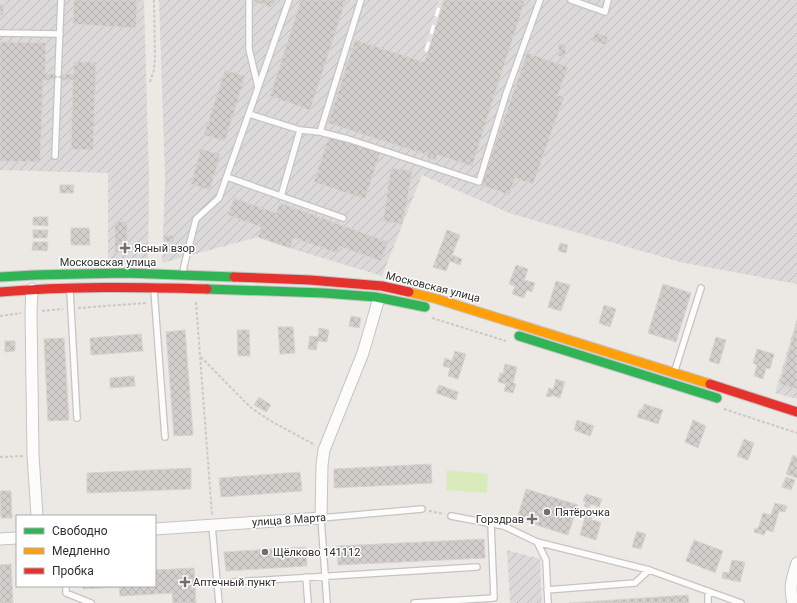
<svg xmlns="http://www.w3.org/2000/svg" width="797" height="603" font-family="Roboto,sans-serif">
	<defs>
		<pattern id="industrial-furrows" width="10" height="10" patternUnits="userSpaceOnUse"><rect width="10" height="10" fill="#dcd9db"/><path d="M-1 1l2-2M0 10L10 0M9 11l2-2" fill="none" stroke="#bdbbbc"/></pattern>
		<pattern id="building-cross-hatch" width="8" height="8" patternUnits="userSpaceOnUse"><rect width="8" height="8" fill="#d1cecb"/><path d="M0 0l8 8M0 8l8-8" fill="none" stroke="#b4b1af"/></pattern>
	</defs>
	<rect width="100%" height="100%" fill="#ece8e4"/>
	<!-- industrial -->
	<path fill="url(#industrial-furrows)" d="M0,0H144L149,180L148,262L108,261V173L0,170Z
		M159,0H797V284L680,262L509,213L422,175L382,276L290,248L258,237L162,263L165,180Z
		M797,318V399L775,393Z
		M507,550L540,559L542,603H510Z"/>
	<!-- pitch -->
	<path fill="#d9eabb" d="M447,470L488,474L487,493L446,490Z"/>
	<!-- building -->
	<path fill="url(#building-cross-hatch)" stroke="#d7d4d0" d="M74,0H137L136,28L73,24Z
		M249,0H275L273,8Z
		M301,0H346L310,110L270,96Z
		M444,0H525L472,166L437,155L436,160L427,158L428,153L425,152L424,154L328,123L355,40L424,62Z
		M0,5H4L3,15H0Z
		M595,32L608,37L606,45L592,41Z
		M0,42L46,43L45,74H74V62H96L93,150L71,149L73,80H43L40,162L0,161Z
		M559,44L566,45L565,57L558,56Z
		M527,53L568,67L558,95L564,97L533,184L515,178L509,195L481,185Z
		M225,70L245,76L225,141L204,135Z
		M329,136L380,153L365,199L314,182Z
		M201,149L220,154L210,190L191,184Z
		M391,168L412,171L406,208H405L402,224L383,221Z
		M60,185H74L73,193H60Z
		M234,198L276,213L280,203L388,242L381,261L339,246L337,253L294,238L290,248L258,237L261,227L228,215Z
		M33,217H48V226L33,225Z
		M115,222H127V252H115Z
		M71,228H89L90,245H71Z
		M33,230H48L47,238H33Z
		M447,230L460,235L452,255L462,259L460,265L450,261L446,271L433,267Z
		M165,235L174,236V242L164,241Z
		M33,242H48L47,251L32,250Z
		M560,243L568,245L566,253L558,251Z
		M516,265L528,269L524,280L535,283L532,292L527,290L524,298L512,294L515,286L509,284Z
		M556,281L570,285L561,311L548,307Z
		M663,284L691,293L676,342L648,333Z
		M604,305L616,309L610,327L599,323Z
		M351,316L361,318L359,328L349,326Z
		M797,322V389L780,384Z
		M278,327H293L295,353L280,354Z
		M319,328L329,330L327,342L318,341L316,350L308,349L310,336L318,337Z
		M185,330L193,435L174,436L166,332Z
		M237,330H249L250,356H238Z
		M141,334L143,351L91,355L90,338Z
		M716,337L726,340L719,364L709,361Z
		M64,338L69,420L48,421L44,339Z
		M5,341H15V351L5,352Z
		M757,349L774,354L770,369L766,368L763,379L754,376L757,365L753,363Z
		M455,351L466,354L458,379L448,376L450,368L443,366L445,358L452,361Z
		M505,364L517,367L513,383L516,384L513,393L504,391L506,384L498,382L500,373L503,374Z
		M134,376L135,386L110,388V378Z
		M556,379L565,382L560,398L552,395L551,397L546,396L549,388L553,390Z
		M439,385L458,392L456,400L436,393Z
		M259,397L271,405L266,412L254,405Z
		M644,404L663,410L658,424L637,417L640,409L642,410Z
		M577,420L594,426L590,436L574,430Z
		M693,420L706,426L698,448L685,442Z
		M744,439L754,443L748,460L737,456Z
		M793,455L797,457V478L786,474Z
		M431,464L432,483L334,488V469Z
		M191,468V489L87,493V473Z
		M300,472L302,491L221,497L219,478Z
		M786,477L795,480L791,490L782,487Z
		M526,489L578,505L568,535L517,519Z
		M0,491H11L12,518H1Z
		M586,494L602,499L599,507L591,504L589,508L584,506L586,502L583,501Z
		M775,503L787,506L785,512L779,511L773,532L766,530L764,535L754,532L755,528L758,529L763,513L771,515Z
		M586,514L592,516L591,520L601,522L596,540L580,535Z
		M637,531L646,534L641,549L632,547Z
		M484,539L485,558L338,565L337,546Z
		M694,540L723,551L715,573L686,561Z
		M306,547L307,566L226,571L224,552Z
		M732,560L745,562L740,582L722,578L723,572L729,573Z
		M11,564L13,603H0V565Z
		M194,568L196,603H173L172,593L120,596L119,587L83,589V586H155V570Z
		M688,595L689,603H569Z"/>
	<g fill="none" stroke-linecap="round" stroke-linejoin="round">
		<defs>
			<path id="lane" d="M249,0V49L258,87
				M571,0L605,12L608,0
				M0,33L60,34
				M58,74L61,0
				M249,114L300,130
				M320,132L348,139L479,182L506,94L540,0
				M55,156L58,80
				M227,177L343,218
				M281,196L300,130L320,132L361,0
				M183,273L184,266L196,219L219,198L289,0
				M154,290L165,437
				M70,291L77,418
				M675,370L701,288
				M451,516L504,526L537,542L649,570L741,603
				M212,526L219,603
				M537,542L546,560L548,603
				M306,577L308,603
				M217,583L477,567
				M66,586V593L91,603
				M547,590L635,583L649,570
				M708,591V603
				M327,603L321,518L422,509
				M414,603L494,598L491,524"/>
			<path id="street" d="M32,289L31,312L33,455L37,516
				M155,529L321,518L322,465L324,450L363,353L379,298
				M0,539L17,538
				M793,603C789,586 792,579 797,563"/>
			<path id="fast" d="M0,277L35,275L126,273L234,277
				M207,289L324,293L376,297L425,307
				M519,336L717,398"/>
			<path id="slow" d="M409,292L437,299L710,384"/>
			<path id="jam" d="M234,277L310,280L382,286L409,292
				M0,292C69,286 138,287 207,289
				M710,384L797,412"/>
		</defs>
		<!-- lane casing -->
		<use href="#lane" stroke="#c5c4c5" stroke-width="8"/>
		<!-- street casing -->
		<use href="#street" stroke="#c5c4c5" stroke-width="13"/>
		<!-- fast casing -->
		<use href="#fast" stroke="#c6c5c4" stroke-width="11"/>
		<!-- slow casing -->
		<use href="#slow" stroke="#c6c5c4" stroke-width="11"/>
		<!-- jam casing -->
		<use href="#jam" stroke="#c6c5c4" stroke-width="11"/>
		<!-- path -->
		<path stroke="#c9c9c8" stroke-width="2" stroke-dasharray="3 2" stroke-linecap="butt" d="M150,82L154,70L155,57L154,0
			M196,302L212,515
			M78,308L147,303
			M42,311L63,309
			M0,316L21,313
			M432,318L506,341
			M201,357L250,407L269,420L315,445
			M724,409L797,433
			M0,457L23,456
			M429,511L444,514"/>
		<!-- lane -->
		<use href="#lane" stroke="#fcfcfb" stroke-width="5.5"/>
		<!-- street -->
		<use href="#street" stroke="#fcfcfb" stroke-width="11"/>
		<!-- fast -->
		<use href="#fast" stroke="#30b455" stroke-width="9"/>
		<!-- slow -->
		<use href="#slow" stroke="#ff9f0a" stroke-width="9"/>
		<!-- jam -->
		<use href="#jam" stroke="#e5322d" stroke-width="9"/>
		<defs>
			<path id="rail" d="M426,51L441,0"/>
		</defs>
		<!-- rail casing -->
		<use href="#rail" stroke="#dfdfe1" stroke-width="4.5"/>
		<!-- rail -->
		<use href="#rail" stroke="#fff" stroke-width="3" stroke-dasharray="9" stroke-linecap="butt"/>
	</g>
	<!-- markers -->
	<g fill="#706f6e" stroke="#fff" stroke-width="1.5">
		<path d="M123 242h4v4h4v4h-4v4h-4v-4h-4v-4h4z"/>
		<circle cx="547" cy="512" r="4"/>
		<path d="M530 513h4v4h4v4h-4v4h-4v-4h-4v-4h4z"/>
		<circle cx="265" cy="552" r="4"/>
		<path d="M183 576h4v4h4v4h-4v4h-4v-4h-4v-4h4z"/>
	</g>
	<g text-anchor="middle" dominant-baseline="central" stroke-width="3" stroke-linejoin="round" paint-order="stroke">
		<!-- poi labels -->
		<g font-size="11" fill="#2e2e2e" stroke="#fff" text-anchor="start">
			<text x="134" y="248">Ясный взор</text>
			<text x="555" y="512">Пятёрочка</text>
			<text x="524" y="519" text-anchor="end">Горздрав</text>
			<text x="273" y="552">Щёлково 141112</text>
			<text x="193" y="582">Аптечный пункт</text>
		</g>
		<!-- street labels -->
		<g font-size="11" fill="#2e2e2e" stroke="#fff">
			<text x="108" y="262">Московская улица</text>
			<text transform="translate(433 287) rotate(14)">Московская улица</text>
			<text transform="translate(289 520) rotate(-4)">улица 8 Марта</text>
		</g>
	</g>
	<!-- legend -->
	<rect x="16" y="515" width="140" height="72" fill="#ffffff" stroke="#ababab"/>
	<rect x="24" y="528" width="20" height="6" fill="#30b455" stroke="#ababab"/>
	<text x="52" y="535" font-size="12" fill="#2e2e2e">Свободно</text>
	<rect x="24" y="548" width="20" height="6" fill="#ff9f0a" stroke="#ababab"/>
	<text x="52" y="555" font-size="12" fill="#2e2e2e">Медленно</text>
	<rect x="24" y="568" width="20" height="6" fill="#e5322d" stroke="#ababab"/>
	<text x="52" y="575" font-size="12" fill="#2e2e2e">Пробка</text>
</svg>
